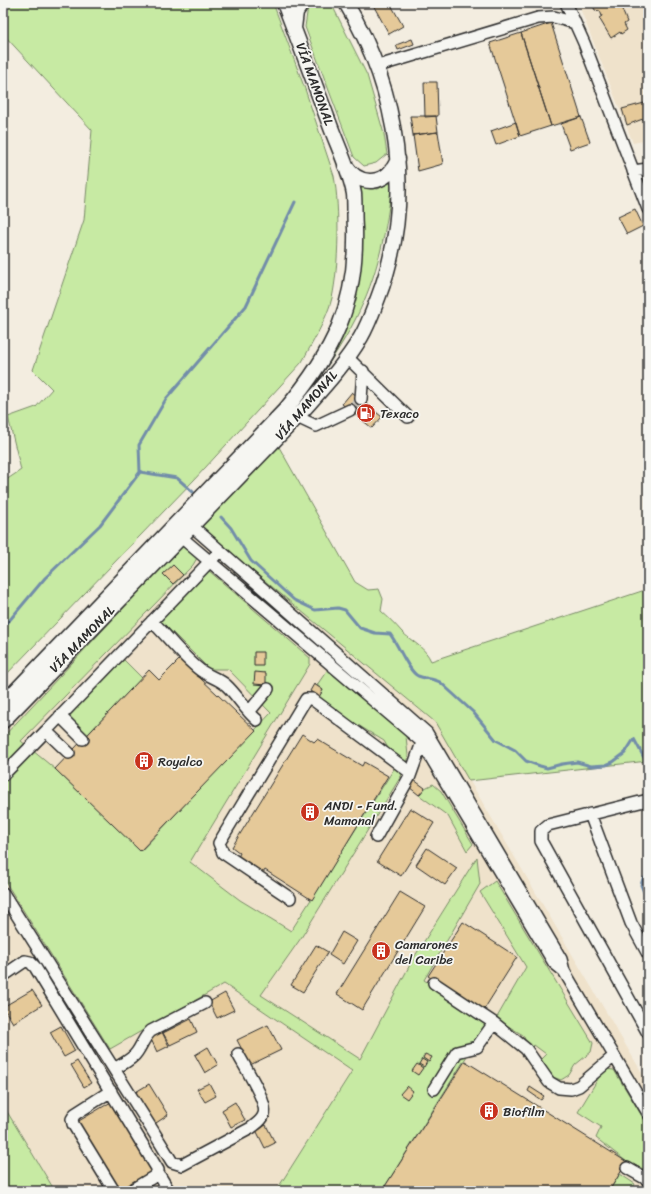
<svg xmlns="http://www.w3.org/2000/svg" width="651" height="1194" font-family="Sriracha,sans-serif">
	<rect width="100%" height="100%" fill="#f3ede0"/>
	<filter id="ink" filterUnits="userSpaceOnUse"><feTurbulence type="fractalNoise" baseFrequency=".025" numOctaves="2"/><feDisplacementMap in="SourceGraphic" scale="8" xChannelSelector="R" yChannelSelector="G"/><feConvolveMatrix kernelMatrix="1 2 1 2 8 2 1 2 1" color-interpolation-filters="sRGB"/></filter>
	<g filter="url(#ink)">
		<!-- built -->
		<path fill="#efe2cb" d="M578,3H648V140L633,143Z
			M200,527L435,722L648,1083V1191H55L3,1105V732Z
			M648,732V761L643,734Z"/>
		<!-- green -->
		<path fill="#c7eaa3" stroke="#798a67" d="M3,3H273L305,89L334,176C340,208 339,267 332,298C327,319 312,343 302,362L194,480L3,678V482L21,470L8,417L36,407L52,389L33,370L84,220L92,130L3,34Z
			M312,3H329L332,5L367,75L384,134L387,154L376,163L364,166L354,157L305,27L308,6Z
			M392,181C387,229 378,276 355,320C343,344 326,367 312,390L347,314L354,186L378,189Z
			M279,447L355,582L368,590L379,589L383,599L381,611C389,618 395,624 402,632C412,642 425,647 431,661L648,589V732L643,734L648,761L469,781L435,722L200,527Z
			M183,544L197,558L193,565L21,741L55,769L141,851L271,713L228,669H209L160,620L208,570L310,658V664L190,862L240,900L291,931L397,764L384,741L317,700L323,690L317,685L328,669L405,726L408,756L403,773L301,938L261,995L360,1059L413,959L477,857L480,884L424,980L489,1021L382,1191H276L352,1071L224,984L110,1049L3,878V737Z
			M121,657L142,678L86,736L66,713Z
			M433,784L441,791L473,844L467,851L448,816L419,795L425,788Z
			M495,881L593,1043L591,1052L575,1065L569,1075L561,1080L550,1076L540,1060L546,1054L534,1045L530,1051L523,1035L496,1019L526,967L480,892Z
			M604,1069L614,1070L648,1126V1171L627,1162L596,1138L601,1127L578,1112Z
			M3,1105L55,1191H3Z
			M620,1174L635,1184L631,1191H609Z"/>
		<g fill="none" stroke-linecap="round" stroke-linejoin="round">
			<!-- stream -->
			<path stroke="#728da9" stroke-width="3" d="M140,472L177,478L193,492
				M221,517L231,528L251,561L294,600L315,610L338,608L345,610L360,628L375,633L390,634C398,644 408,671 418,676C425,679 433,678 440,682L473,712L496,740L515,750L526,761L540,766L547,768L562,764L577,762L591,766L606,765L613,762L625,753L634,739L648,765
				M3,628L45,578L100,525L140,472L139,445L166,399L246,306L295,202
				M648,876L643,879L641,885L648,902"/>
		</g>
		<!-- building -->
		<path fill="#e5c999" stroke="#2b2b2b" d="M372,3H390L403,26L389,34Z
			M596,3H617L616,4L618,9L621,7L627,22L624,24L627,30L621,34L620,32L611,38L599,18L602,16L600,11L595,10L593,6Z
			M551,23L581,117L551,126L521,33Z
			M521,33L551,126L520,136L490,43Z
			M412,39L414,44L398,50L396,45Z
			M424,82H437L438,116L425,117Z
			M648,102V117L627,125L622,109Z
			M410,116H436L438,132L413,135Z
			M581,117L590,142L570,149L561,124Z
			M516,122L520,136L496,145L491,131Z
			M438,132L443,164L418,171L413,135Z
			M635,209L643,226L627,234L618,217Z
			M352,392L382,417L372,428L342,404Z
			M173,565L183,575L173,584L163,574Z
			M254,652H263V666H254Z
			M180,659L256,731L140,851L55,769L149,670L159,680Z
			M255,672L266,673V685L254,684Z
			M314,684L323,690L319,697L310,691Z
			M302,734L314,742L317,739L362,766L364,762L388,776L312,900L265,870L263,873L238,857L240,853L232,847Z
			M414,780L425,788L419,795L409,787Z
			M410,808L434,823L401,876L377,861Z
			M427,848L457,868L445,885L416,865Z
			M400,892L425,907L362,1010L337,994Z
			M463,922L517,957L483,1011L428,976Z
			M342,932L357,941L343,964L329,955Z
			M316,945L328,952L303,992L291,985Z
			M32,990L42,1005L13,1023L3,1007Z
			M225,993L234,1010L217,1018L209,1002Z
			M191,1019L197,1032L170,1045L163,1033Z
			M268,1025L281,1050L250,1065L237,1040Z
			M61,1026L75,1051L64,1057L50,1032Z
			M161,1030L169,1046L157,1052L150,1037Z
			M208,1047L218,1065L205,1073L195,1055Z
			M425,1054L432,1057L429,1062L423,1058Z
			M422,1059L427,1062L424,1067L419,1064Z
			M77,1061L91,1083L84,1087L71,1065Z
			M465,1061L627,1162L609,1191H382Z
			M417,1064L423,1068L418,1075L412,1071Z
			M209,1083L216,1096L205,1102L197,1089Z
			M149,1084L168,1115L153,1125L134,1093Z
			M407,1086L413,1091L407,1099L400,1094Z
			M530,1087L544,1096L541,1100L528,1091Z
			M111,1102L154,1172L124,1191H119L77,1122Z
			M235,1102L245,1120L231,1127L222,1110Z
			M266,1125L275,1143L265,1148L256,1130Z"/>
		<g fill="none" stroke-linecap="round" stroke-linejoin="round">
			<!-- minor-tunnel -->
			<path stroke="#cbc6bc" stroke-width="11" stroke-dasharray="11 5.5" stroke-linecap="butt" d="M350,410L361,399"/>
			<defs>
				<path id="minor" d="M566,3L584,43L648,209
					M378,66L538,18L554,17L575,23
					M633,171L648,169
					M347,357L408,417
					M361,399L363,371
					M297,417L316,426L350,410
					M192,526L427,733L561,959L564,971L648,1113
					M181,537L421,741L554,963L564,971
					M152,621C168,637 182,656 200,670C208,676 219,679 226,685C238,696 245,710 257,720
					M249,712L268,689
					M60,716L83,739
					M69,753L46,731L215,556
					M3,775L46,731
					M648,800L548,825L541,831V841L648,1033
					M590,814L631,923L648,954
					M376,837L410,776L424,737
					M3,893L153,1131L172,1162L182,1165L251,1128C256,1124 262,1121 264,1114C268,1102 244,1066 238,1054
					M290,898L223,853L219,843L306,699H312L411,773
					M3,976L25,961L30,962L35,967L158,1170L155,1176L130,1191
					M434,983L494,1023L526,1049L549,1082L559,1088L571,1089L579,1086L613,1057
					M114,1069C122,1064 132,1060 137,1052C142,1045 144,1037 151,1031L205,1003
					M434,1089L457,1052L477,1047L494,1023
					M111,1091L75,1114L72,1119L73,1124L114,1191
					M627,1168L648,1180
					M158,1173L169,1191"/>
				<path id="major" d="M294,28L296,12L302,3
					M345,165C360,189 388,185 398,159
					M3,704L285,410C334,352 357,304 355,228C354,217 355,205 354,194C350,171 338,147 330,125C315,85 300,44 284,3
					M3,721L297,417C319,392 344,366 361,337C368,325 373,311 378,298C416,200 399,92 346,3"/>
			</defs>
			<!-- minor casing -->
			<use href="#minor" stroke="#2b2b2b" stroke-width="14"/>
			<!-- major casing -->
			<use href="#major" stroke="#2b2b2b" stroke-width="17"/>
			<!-- minor -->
			<use href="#minor" stroke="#f6f6f2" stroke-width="11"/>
			<!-- major -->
			<use href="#major" stroke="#f6f6f2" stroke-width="14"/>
		</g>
	</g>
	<!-- icons -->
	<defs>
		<symbol id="fuel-disc" viewBox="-11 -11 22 22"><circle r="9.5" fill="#c8321e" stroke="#f6f6f2"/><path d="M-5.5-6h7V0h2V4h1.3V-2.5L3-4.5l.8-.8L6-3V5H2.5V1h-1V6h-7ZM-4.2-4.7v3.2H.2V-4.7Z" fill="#fff"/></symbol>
		<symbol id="building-disc" viewBox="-11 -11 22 22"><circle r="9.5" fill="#c8321e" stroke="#f6f6f2"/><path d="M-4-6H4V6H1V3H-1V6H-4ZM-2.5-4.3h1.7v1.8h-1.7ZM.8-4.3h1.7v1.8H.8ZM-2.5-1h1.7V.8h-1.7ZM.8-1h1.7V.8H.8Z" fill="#fff"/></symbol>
	</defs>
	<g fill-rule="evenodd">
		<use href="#fuel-disc" x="355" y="402" width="22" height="22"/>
		<use href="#building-disc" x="133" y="750" width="22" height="22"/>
		<use href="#building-disc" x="299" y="801" width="22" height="22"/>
		<use href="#building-disc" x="370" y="940" width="22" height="22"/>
		<use href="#building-disc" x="478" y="1100" width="22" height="22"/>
	</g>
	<g text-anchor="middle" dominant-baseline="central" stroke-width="3.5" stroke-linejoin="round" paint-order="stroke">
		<!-- street labels -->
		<g font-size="13" fill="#2b2b2b" stroke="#f6f6f2">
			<text transform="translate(315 84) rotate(70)">VÍA MAMONAL</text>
			<text transform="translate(306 405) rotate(-49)">VÍA MAMONAL</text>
			<text transform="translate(82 639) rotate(-46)">VÍA MAMONAL</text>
		</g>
		<!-- poi labels -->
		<g font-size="13" fill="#2b2b2b" stroke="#f6f6f2" text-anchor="start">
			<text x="380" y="413">Texaco</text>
			<text x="158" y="761">Royalco</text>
			<text x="324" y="805">ANDI - Fund.<tspan x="324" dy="15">Mamonal</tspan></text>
			<text x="395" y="944">Camarones<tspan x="395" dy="15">del Caribe</tspan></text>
			<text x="503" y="1111">Biofilm</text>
		</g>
	</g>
	<!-- margin -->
	<rect width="651" height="1194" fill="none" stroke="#f6f6f2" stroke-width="16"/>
	<rect x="8" y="8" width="635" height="1178" fill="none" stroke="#2b2b2b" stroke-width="1.5" filter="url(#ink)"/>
</svg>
